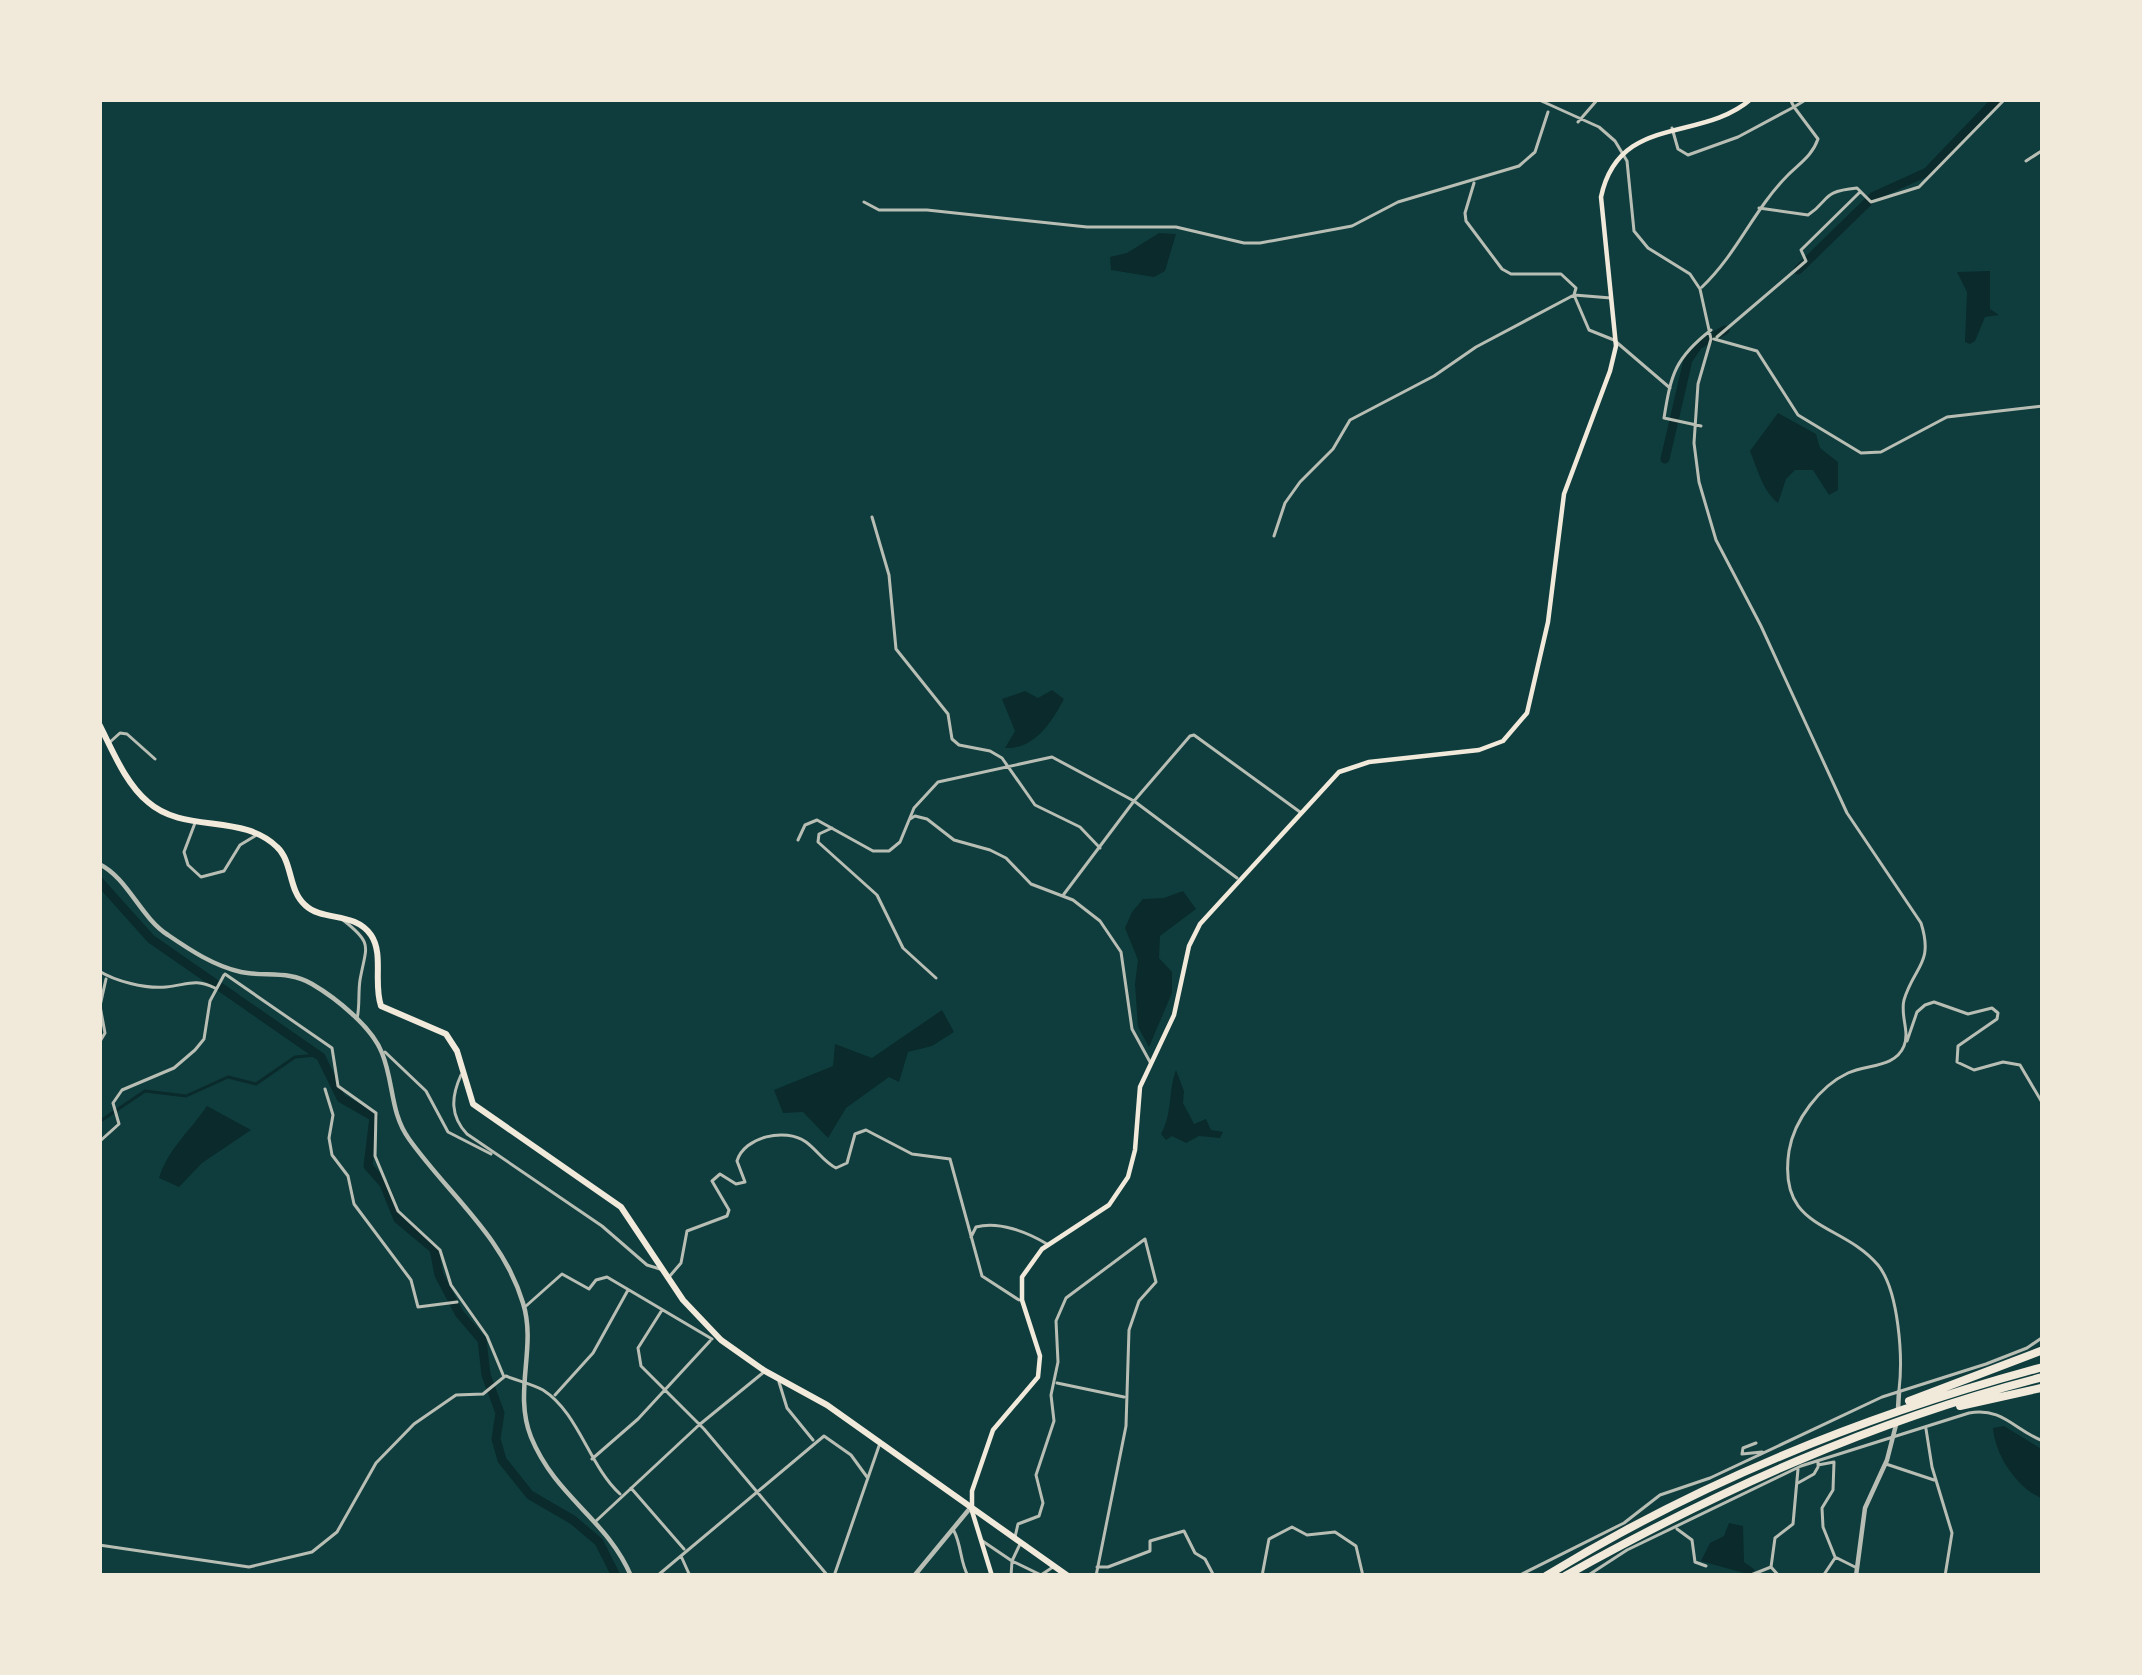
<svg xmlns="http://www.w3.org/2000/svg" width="2142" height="1675" font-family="'Source Sans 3',sans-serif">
	<rect width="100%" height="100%" fill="#0f3d3e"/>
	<!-- water -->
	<path fill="#0a2a2b" d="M1159,233L1176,234L1165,271L1154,277L1111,270L1110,257L1127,253Z
		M1990,271V309L1999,315L1985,317L1975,341L1970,344L1965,342L1967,292L1957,272Z
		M1778,413L1816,434L1820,448L1838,462V490L1829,495L1813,470H1795L1786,479L1778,503C1762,490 1758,470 1750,451Z
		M1052,690L1064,699C1052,722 1034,750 1005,748L1015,731L1002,699L1025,691L1038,698Z
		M1183,891L1196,909L1160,936L1159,958L1172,972V993L1149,1047L1138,1027L1135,984L1138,960L1125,928L1132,912L1143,899L1164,898Z
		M942,1010L954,1032L932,1046L908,1052L899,1082L889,1077L846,1108L828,1138L803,1112L783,1113L774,1090L833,1066L835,1044L872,1058Z
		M1176,1070L1184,1091L1183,1103L1194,1124L1206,1119L1211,1130L1223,1132L1220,1138L1199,1136L1186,1143L1172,1136L1166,1140L1161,1134C1173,1112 1168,1091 1176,1070Z
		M207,1106L251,1130L202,1163L179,1187L159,1178C168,1149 190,1131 207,1106Z
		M2004,1426L2043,1450V1499C2018,1489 1995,1456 1993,1428Z
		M1729,1523L1743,1526L1744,1562L1755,1570L1751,1575L1701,1561L1710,1543L1724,1536Z"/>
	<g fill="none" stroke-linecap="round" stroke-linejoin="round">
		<!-- stream -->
		<path stroke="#0a2a2b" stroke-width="3" d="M99,1122L145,1091L186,1096L228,1077L256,1084L295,1057L317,1055"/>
		<!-- river -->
		<path stroke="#0a2a2b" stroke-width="9" d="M1798,270L1874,196L1927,172L1997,99
			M1665,459L1688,360L1698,345L1725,330
			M99,881L151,939L321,1057L341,1098L374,1117L368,1166L384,1184L398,1219L434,1249L439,1275L459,1313L482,1340L486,1375L500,1413L496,1439L502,1460L530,1495L573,1520L599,1542L616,1576"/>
		<!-- minor -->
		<path stroke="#b8beb3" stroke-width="3" d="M1537,99L1599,127L1615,141L1627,161L1634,231L1648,248L1690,274L1700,289L1711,339L1698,384L1694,443L1699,482L1716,540L1761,626L1847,813L1921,923C1934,964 1914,966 1904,1000C1900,1016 1910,1031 1904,1046C1895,1068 1867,1064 1848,1073C1820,1086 1794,1120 1789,1151C1777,1231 1841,1221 1878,1265C1899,1291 1903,1358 1899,1390
			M1790,99L1794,107L1807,99
			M1578,122L1598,99
			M1672,128L1678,149L1688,155L1738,137L1794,107L1818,139C1812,156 1800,163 1788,175C1754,209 1737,254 1702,287
			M2026,161L2043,150
			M1474,183L1465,213L1466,221L1502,269L1511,274H1561L1576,288L1574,295L1589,330L1614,340L1670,388
			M864,202L879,210H927L1087,227H1176L1244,243H1260L1352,226L1398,202L1519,166L1535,152L1548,112
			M1759,208L1808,215C1832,199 1819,192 1857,188L1871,202L1919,187L2005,99
			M1717,337L1806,261L1801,250L1860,192
			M1714,339L1757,351L1798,415L1861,453L1881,452L1947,417L2043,406
			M1701,426L1664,418C1671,374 1675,358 1711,330
			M872,517L889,575L896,649L948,714L952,739L959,745L990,751L1002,758L1035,805L1080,827L1100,848
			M1274,536L1285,503L1300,482L1333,449L1350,420L1434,376L1476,347L1574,295L1611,298
			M110,742L120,733L127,734L155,759
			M910,819L915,816L927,819L954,840L990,850L1006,858L1031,884L1073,900L1100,921L1121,952L1132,1029L1150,1062
			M195,823L184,852L188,865L201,877L224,871L240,845L255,836
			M832,828L819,834L818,842L877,895L903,948L936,978
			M798,840L805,825L817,820L873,851H889L900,842L914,808L938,782L1052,757L1134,801L1237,878
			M1064,894L1134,801L1190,736L1194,735L1300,812
			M343,920C374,944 366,946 360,980C358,993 360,1006 357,1019
			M99,971C115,981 145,989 166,987C187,985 195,978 215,988
			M225,974L332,1048L338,1086L376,1113L375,1156L398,1211L440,1250L451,1285L487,1336L504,1377
			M1907,1041L1917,1012L1925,1005L1934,1002L1968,1014L1992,1008L1998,1013L1997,1019L1958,1046L1957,1062L1974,1070L2003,1062L2020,1065L2043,1104
			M99,1043L105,1033L100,1006L106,979
			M385,1052L426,1091L448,1132L491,1154
			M461,1075C451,1097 450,1116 467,1134L602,1226L647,1265L660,1269
			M325,1089L333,1115L329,1138L332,1155L348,1176L354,1204L411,1280L418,1307L457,1302
			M99,1142L119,1124L113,1103L122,1090L174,1068L195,1050L204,1039L210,1001L224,975
			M971,1237L976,1227C999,1221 1027,1232 1047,1244
			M669,1277L681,1263L687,1231L727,1216L729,1210L712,1181L720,1174L736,1184L745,1182L737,1161C744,1137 785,1127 806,1142C817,1150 824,1162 836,1168L847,1163L855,1134L866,1130L912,1154L950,1159L982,1276L1019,1300
			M526,1306L562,1274L589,1289L596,1280L607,1277L712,1339
			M662,1310L638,1348L641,1366L704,1429L828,1576
			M506,1376C518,1381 532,1384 543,1390C579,1413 589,1466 620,1494
			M779,1382L787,1408L813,1440
			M1057,1383L1124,1397
			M555,1395L593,1353L628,1290
			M1926,1429L1932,1467L1952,1533L1945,1576
			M1756,1443L1743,1448L1742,1454L1762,1452
			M592,1459L638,1419L710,1341
			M1818,1461V1465L1834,1462L1833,1490L1822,1508L1823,1527L1835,1557L1855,1567
			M1886,1464L1934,1480
			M1798,1483L1814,1474L1818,1467
			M631,1488L684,1549
			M596,1521L699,1425L764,1372
			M1677,1529L1692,1540L1695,1562L1706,1566
			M954,1531C962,1547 960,1562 968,1576
			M1015,1537L1018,1524L1039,1516L1043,1503L1036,1475L1054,1421L1051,1395L1058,1362L1056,1321L1066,1298L1145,1239L1156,1282L1139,1301L1129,1330L1126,1426L1096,1576
			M981,1540L1012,1561L1011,1576
			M1021,1542L1012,1561L1041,1575L1053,1567
			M99,1545L249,1567L312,1552L337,1532L376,1463L414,1424L456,1395L483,1394L504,1377
			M681,1556L690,1576
			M1097,1567H1108L1150,1551V1541L1184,1531L1195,1553L1205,1559L1214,1576
			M1771,1567L1775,1538L1793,1524L1798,1469
			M1751,1575L1771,1567L1779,1576
			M657,1576L824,1436L851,1455L867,1477
			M834,1576L880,1443
			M1262,1576L1269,1539L1292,1527L1307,1535L1335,1532L1356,1546L1363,1576
			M1518,1576L1624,1523L1660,1495L1710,1478L1882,1397L1986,1364L2027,1348L2043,1337
			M1587,1576L1627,1550L1801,1466L1969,1413C2003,1407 2014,1430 2043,1441
			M1823,1576L1835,1558"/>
		<!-- tertiary -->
		<path stroke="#b8beb3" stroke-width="4.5" d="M99,864C128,878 140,917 168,935C190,950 214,966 241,972C265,977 289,970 312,984C336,998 372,1027 382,1053C394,1082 390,1113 409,1139C448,1194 503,1236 523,1303C537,1347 513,1392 531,1437C556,1498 607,1519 631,1576
			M1898,1409L1899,1392
			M914,1576L971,1507
			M1856,1576L1865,1508L1887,1460L1897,1421"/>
		<!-- secondary -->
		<path stroke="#f1e9da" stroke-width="4.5" d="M992,1576L972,1511V1491L993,1430L1038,1377L1040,1356L1022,1300V1277L1042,1249L1109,1205L1128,1177L1135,1150L1140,1087L1174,1015L1189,946L1200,924L1339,772L1369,762L1479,750L1503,741L1527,713L1548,622L1564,494L1610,371L1616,346L1601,197C1619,113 1701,143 1751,99"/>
		<!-- primary -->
		<path stroke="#f1e9da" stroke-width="6" d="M99,724C112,749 125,783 148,802C184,834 243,813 277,847C293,862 288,890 305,905C323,922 354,911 371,935C384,954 373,983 381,1006L446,1034L457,1051L473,1104L621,1207L683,1300L721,1340L765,1371L827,1405L1068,1576"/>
		<!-- motorway -->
		<path stroke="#f1e9da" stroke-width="8" d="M1909,1401L2043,1350
			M1960,1406L2041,1388
			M1546,1576C1701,1481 1868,1414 2043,1367
			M1565,1576C1717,1491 1874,1420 2043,1377"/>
	</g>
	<!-- border -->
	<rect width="2142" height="1675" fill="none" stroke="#f1e9da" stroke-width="204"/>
</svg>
